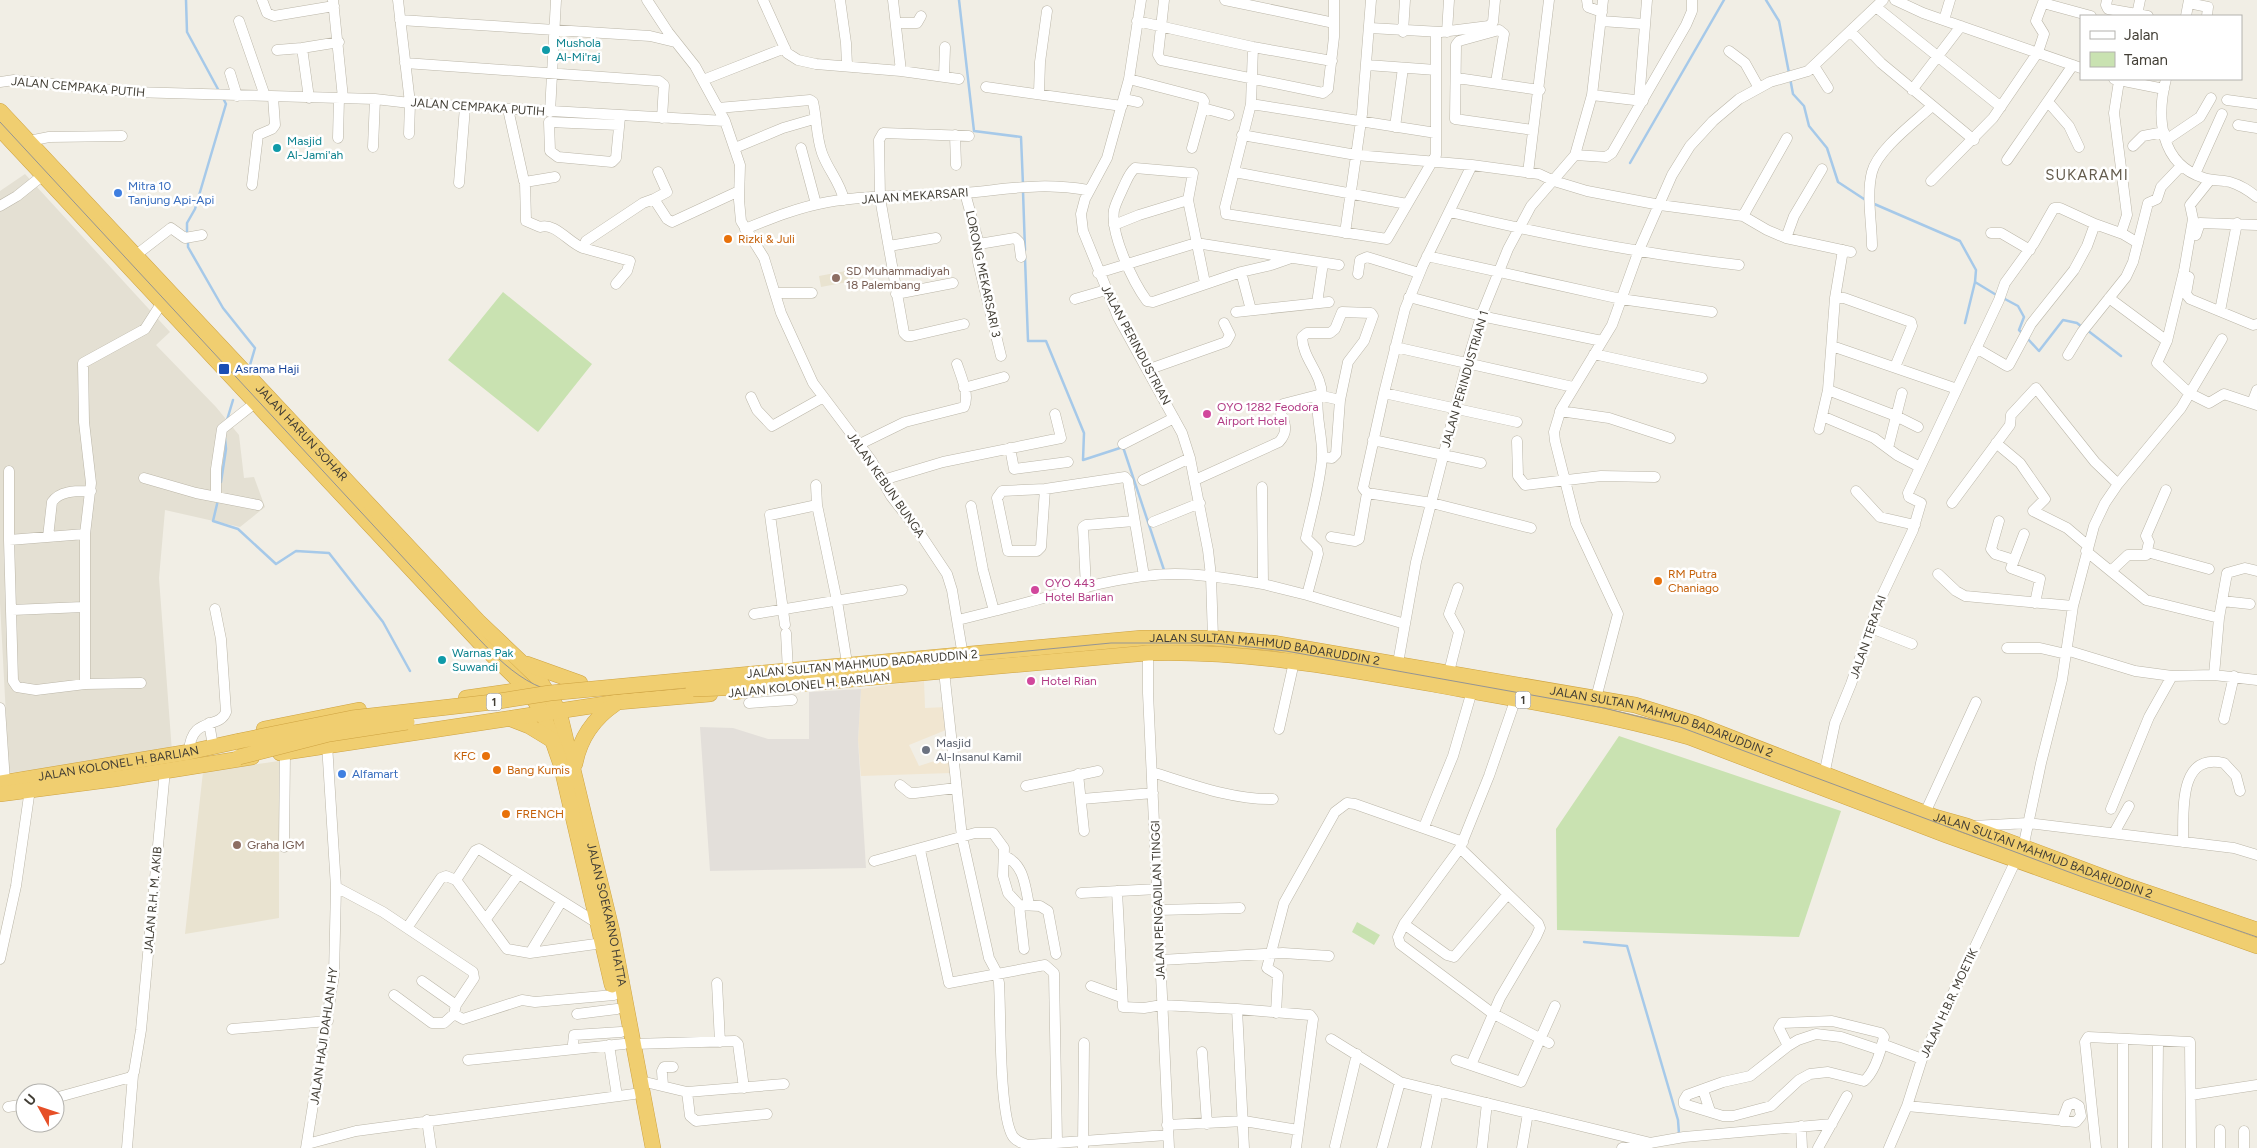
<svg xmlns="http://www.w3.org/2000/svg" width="2257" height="1148" font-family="Figtree,sans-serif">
	<rect width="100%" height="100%" fill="#f1eee5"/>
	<!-- residential -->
	<path fill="#e4e0d3" d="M25,174L170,332L156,345L216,407L239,435L244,478L254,477L265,507L240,527L165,510L159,578L172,752L9,773L0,603V191Z"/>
	<!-- commercial -->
	<path fill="#f1e6d1" d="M924,680L925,708L946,707V730L909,745L919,766L950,756L951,773L861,776L858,740L861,689Z"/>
	<!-- industrial -->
	<path fill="#e3dfda" d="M861,689L858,740L866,868L710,871L700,727L733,728L768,739H809V692Z"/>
	<!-- education -->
	<path fill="#e9e3d0" d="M851,270L853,281L821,287L819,276Z
		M279,761V918L185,934L203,772Z"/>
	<!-- green -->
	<path fill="#c9e2b1" d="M503,292L592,364L538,432L448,360Z
		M1619,736L1841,811L1799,937L1557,930L1556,829Z
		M1357,922L1380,935L1374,945L1352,932Z"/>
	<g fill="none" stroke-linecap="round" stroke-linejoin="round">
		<!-- stream -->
		<path stroke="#a6c9e9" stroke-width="2.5" d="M186,0L187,32L219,91
			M959,0L974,131L1021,137L1023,185
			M1766,0L1779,21L1789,73
			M1790,78L1793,94L1804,106L1809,126L1827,148L1838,182L1867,201
			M1630,163L1724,0
			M1023,191L1025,250
			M1872,203L1960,241L1976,270L1975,282L1965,323
			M187,234V223L195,209L226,104L223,98
			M188,240V247L223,308L255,348L250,365
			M1025,258L1028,341H1046L1084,433L1083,460L1123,447L1164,570
			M1975,282L1998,296
			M2003,298L2018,306L2024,317L2019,330L2023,334
			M2087,330L2121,356
			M2027,338L2039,351L2063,320L2077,323L2082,327
			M227,420L233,400
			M221,482L226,449L225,438
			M218,500L213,521L238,529L276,564L296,551L329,553L383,622L410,671
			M1584,942L1627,946L1678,1120L1679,1134"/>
		<defs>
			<path id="minor" d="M262,0L267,13L274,16L334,6
				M333,0L343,98
				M398,0L410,103L409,134
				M647,0L668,32L695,66L725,121L740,165L739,200L741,221L764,258L781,313L813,383L871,460L891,496L919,532L947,574L952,590L963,656
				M763,0L787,53L798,60L816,64L901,71L959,79
				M840,0L846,43L847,65
				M893,0L901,71
				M1141,0L1129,79L1107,158L1085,199L1081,214L1083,231L1118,317L1182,433L1190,458L1208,550L1211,576L1213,638
				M1164,0L1158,55L1161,60L1323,93L1328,89L1334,37V0
				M1225,0L1334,23
				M1587,0L1588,7L1602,12
				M1895,0L1923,13L2081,68
				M2107,0L2106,5L2108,9L2148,16
				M2043,3L2091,16
				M2189,3L2208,7L2207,16
				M1876,7L2001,107
				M2138,10L2140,0
				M2186,16L2189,0
				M400,20L650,36L675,42
				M1944,20L1950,0
				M239,21L265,96
				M1137,21L1253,47L1332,61
				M1601,21L1644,24
				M897,23H917L921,16
				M1370,28L1441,32L1489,26L1493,22L1495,0
				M1403,32L1405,0
				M1447,32L1449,0
				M1851,32L1881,63L1974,140
				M1253,47L1251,104L1225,207L1226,214L1387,239L1436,155V32
				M277,50L302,48
				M1729,51L1745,63L1759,88
				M405,63L659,81L664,85L662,118
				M1367,65L1436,70
				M1814,66L1828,88
				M230,73L237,96
				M944,77L945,47
				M1457,78L1540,90
				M1129,79L1202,98L1204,101L1203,108L1192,148
				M2114,79L2164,89
				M2166,79C2156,118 2160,164 2204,178C2213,181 2222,180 2230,182C2241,185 2249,191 2257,197
				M703,80L785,48
				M2119,81L2114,113L2127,215L2121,233
				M0,82L14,80L132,92L375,99L410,103L725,121
				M1496,82L1504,34L1499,30L1459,41L1456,45L1455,119L1533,130
				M986,87L1122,106
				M1912,90L1961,26
				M1039,93L1040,62L1047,11
				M1592,95L1643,101
				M309,98L302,48L339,42
				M1124,99L1138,102
				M2227,100L2257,104
				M1639,101L1647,0
				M2049,103L2069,126L2079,147
				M1251,104L1436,133
				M718,108L810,100L813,102C817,119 816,136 822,153C828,170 840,182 844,200
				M1203,108L1229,115
				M508,109L524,181L525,182L555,177
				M550,112L556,0
				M619,125L549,122L550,151L558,157L612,162L616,158L620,117
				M2238,125L2257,128
				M1395,127L1403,68
				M955,135L956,165
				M1242,135L1356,155L1472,165L1539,174L1554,181L1587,191L1660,205L1743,216L1767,230L1786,238L1851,252
				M338,138L339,98
				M2166,140L2200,117L2211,98
				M29,141L49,137L122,136
				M2133,146L2143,136L2164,132
				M373,147L375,99
				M735,148L783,128L814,119
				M801,148L816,204
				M1575,155L1606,157L1612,153L1686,25L1692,11V0
				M2007,160L2073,65
				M1472,165L1423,265L1405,309L1384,393L1363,488L1367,493L1432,503L1531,528
				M1234,172L1407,204
				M1528,173L1549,0
				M2195,174L2222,114
				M2210,180L2190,205L2193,219L2184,271L2167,341L2157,363L2189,393L2209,403L2224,394L2257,405
				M1931,181L1993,118L2038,52L2044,34L2036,21L2044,0
				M525,182L526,221L540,227C555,222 569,243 583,248
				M459,183L465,107
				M252,185L258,135L272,129L275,125L273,97
				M965,193L979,244L978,262L1001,356
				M654,199L667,192L658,172
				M0,206L17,196L42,176
				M1450,212C1545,235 1642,254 1739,265
				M1743,216L1787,138
				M1114,225L1139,215L1188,200
				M745,229C772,218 799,207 828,202C872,194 919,197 964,193C1010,189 1041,182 1088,190
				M1345,233L1362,114L1371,0
				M1991,233H2001L2030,250
				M2196,235L2200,223L2257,225
				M1786,238L1794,216L1822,169
				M979,244L1015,238L1019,242L1021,257
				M889,246L936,238
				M1872,246C1872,223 1866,195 1872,172C1878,149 1915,122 1932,106
				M136,255L171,228L185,238L202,235
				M1427,256L1621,299L1712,312
				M1241,272L1251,310
				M1098,273L1196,243L1339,265
				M1358,274L1360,260L1367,257L1419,273
				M2189,277L2186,294L2190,299L2253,325L2257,324
				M1205,283L1188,200L1193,173L1135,168C1129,173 1127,180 1123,188C1120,195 1116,202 1114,210C1110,234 1133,282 1147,301L1153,302L1241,272L1271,265L1291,258
				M616,284L627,271L630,261L583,248L586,241L643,203L654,199L667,219L672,222L739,191
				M775,293H812
				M896,294L953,283
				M1409,297L1481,316L1602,341
				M1835,298L1843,250
				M2109,298L2167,341
				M1075,299L1106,290
				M1317,303L1323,263
				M2220,311L2237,223
				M1236,312L1329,302
				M964,324L912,336H907L904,333L880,198L879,140L883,133L969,136
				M1832,346L1957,389
				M1395,347L1573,387
				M1976,348L2007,366L2009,365L2031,324L2074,270L2087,246L2095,224L2123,234L2138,243
				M1594,354L1702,378
				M2068,355L2082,332L2126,277L2133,262L2148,203L2157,199L2161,187L2181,166
				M1147,370L1226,342L1230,335L1224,323
				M964,388L1004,377
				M1828,390L1896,416L1918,427
				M1384,393L1517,422
				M751,397L757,410L772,426L822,398
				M2252,403L2257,390
				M1560,411L1609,418L1670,438
				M1822,416L1874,438L1897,455L1920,467
				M1819,429L1828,390L1835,298H1844L1911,322L1912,326L1895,367
				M1373,440L1481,463
				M1517,441L1518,476L1525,485L1601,476L1655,477
				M1996,443L2020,463L2045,499L2033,511L2067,528L2087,545
				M860,444L905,422L964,407C970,396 961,376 957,364
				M1123,444L1174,418
				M1010,448L1014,469L1068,462
				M1888,448L1902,393
				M1322,457L1332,458L1336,454L1340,400L1348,362L1364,341L1373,316L1371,313L1342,312L1335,329L1330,333H1307L1302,337C1303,360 1322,373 1322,396
				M144,478L196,493L258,505
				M883,480L943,462L1061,438L1055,414
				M1143,480L1190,458
				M1195,480L1279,442C1289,431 1285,423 1280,411L1283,404L1318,395L1340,400
				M816,485L817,505L837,601L847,663
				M1262,487L1263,584L1307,595L1405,624
				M1045,489L1041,547L1037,551H1008L997,498L1002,491L1045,489L1125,477L1128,481L1144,576
				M1856,491L1880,517L1915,525
				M216,497V469L222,429L255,403
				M1952,503L2010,425L2011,415L2036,388L2095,462L2118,484
				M1999,521L1991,549L1995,554L2014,560
				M1153,522L1200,503
				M85,534L91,483L84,422L83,363L145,329L161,304
				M2024,534L2011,568L2040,579L2035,603
				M48,537L52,502C60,490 77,491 91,491
				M1331,537L1355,541L1359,539L1367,493
				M9,540V471
				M2086,551L2146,600L2219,618
				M2147,552L2209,569
				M2112,570L2128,555H2146L2149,542L2146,536L2166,490
				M1938,574L1956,591L1965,596L2073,606
				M1086,588L1083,527L1086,525L1134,521
				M1307,595L1318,554L1317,549L1306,538C1312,511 1320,484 1322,457C1323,436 1315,416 1318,395
				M2222,601L2250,604
				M12,610L83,607
				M994,611C1048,598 1119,574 1175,574C1204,574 1234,579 1263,584
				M754,614L902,590
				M958,620L994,611L983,570L971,506
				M785,625L770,515L817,505
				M1871,628L1912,644
				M786,633L788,671
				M2007,648H2040L2066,654
				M2066,650L2135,671L2172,676L2214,675L2257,680
				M1148,653V693L1169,1148
				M1398,663L1416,562L1467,363L1481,316L1508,249L1531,206L1575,155L1592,95L1603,0
				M944,671L962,837L989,958L997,973L999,983C1001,1015 999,1111 1012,1135C1015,1141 1022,1143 1028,1145L1167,1135
				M1449,672L1459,632L1449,614L1458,588
				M2214,675L2219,618L2227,573L2245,568L2257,571
				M85,684V534L9,540L13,681L17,687L36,690L85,684L141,683
				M1516,698L1489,776L1460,848L1404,924L1398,937L1400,944L1492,1013L1549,1043
				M1596,698L1618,614L1576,524L1555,441L1554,432L1561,409L1612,325L1639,250L1672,175L1690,146L1713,121L1739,99L1770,82L1808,71L1883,0
				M749,703L792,700
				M0,708L5,782
				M2224,719L2234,676
				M209,723L213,746
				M1279,729L1294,662
				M189,752C191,715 219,730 226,712L221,639L215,609
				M1152,772C1191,784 1232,800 1273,799
				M1078,774L1084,831
				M1824,775L1835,723L1851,684L1880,600L1913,530L1921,503L1909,497L1908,493L1999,300L2005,283L2034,243L2054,208H2060L2095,224
				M900,785L910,793H915L956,788
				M1026,786L1098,771
				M1082,799L1153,793
				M2111,809L2149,717L2172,676
				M1925,813L1976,702
				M1973,826L2028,823L2234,848L2257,855
				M1424,827L1453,756L1472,691
				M2114,833L2129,806
				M2183,842C2184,814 2177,752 2224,763L2236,776L2240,791
				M284,847L285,752
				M1460,848L1538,923L1540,928L1536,937L1500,998L1471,1065
				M2023,848L2041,763L2062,680L2073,606L2094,526L2105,503L2118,484L2181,408L2222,339
				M920,850L949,983L1045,965L1054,973L1057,1142
				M1005,856C1024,865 1025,885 1029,905
				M874,861L975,833H993L1004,848L1003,876L1008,893L1019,905L1040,906L1048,911L1056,954
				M456,880L475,851L479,849L597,923
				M336,887L383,912L473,972L474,978L456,1005L454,1014L463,1019L522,1000L535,1002L614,995
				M1117,891L1123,1007L1144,1008L1162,1005L1237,1009L1244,1148
				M1081,893L1158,889
				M1019,905L1024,949
				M1158,910L1240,908
				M486,919L518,875
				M1404,924L1447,955L1454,957L1508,894
				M407,928L441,878L446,876L456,880L507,949L530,953L603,943
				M530,953L561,902
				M0,959L16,886L30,789
				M1161,960L1283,953L1329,956
				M422,981L456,1005
				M717,983L720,1042
				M1091,986L1121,997
				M394,995L432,1023H444L454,1014
				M1237,1009L1310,1015L1313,1019L1296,1148
				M1276,1013L1278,975L1267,968L1284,903L1335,812L1347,803L1355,804L1463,842
				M577,1014L617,1009
				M232,1029L328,1021
				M1331,1039L1400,1082L1651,1143
				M2123,1039V1148
				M573,1044L574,1035L621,1032
				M633,1044L735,1041L738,1044L744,1088
				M1882,1044L1922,1059
				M609,1045L617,1096
				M1788,1046L1779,1028L1782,1023L1832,1021L1881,1033L1884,1037C1881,1050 1875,1072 1864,1081L1828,1072L1810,1074L1799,1080L1771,1106L1733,1116H1723L1684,1104V1100L1687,1095L1723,1082L1750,1076L1788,1046L1798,1040L1816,1034L1841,1037L1880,1050
				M1202,1052L1207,1124
				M468,1060L624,1044
				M1456,1060L1521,1082L1555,1006
				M641,1081L687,1092L784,1084
				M663,1086L662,1071L664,1067H673
				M1703,1090L1710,1111
				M687,1092L690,1116L696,1121L767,1114
				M2191,1095L2257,1085
				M55,1098L131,1077L134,1072L141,1030L165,770
				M1907,1106L2076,1122L2081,1116L2079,1106L2074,1103L2068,1105L2062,1121
				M8,1107L25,1104
				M427,1120L431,1148
				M1167,1125L1244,1121L1298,1130
				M1801,1126L1802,1148
				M2244,1131V1148
				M307,1144L356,1131L634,1094
				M1335,1146L1357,1054
				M1083,1147L1084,1043
				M127,1148L133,1075
				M306,1148L334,975L336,887L327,744
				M1382,1148L1400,1082
				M1426,1148L1438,1091
				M1482,1148L1487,1103
				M1522,1148L1528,1113
				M1622,1148L1684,1137L1832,1124
				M1818,1148L1847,1096
				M1889,1148L1907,1106L1922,1059L2016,860
				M2096,1148L2085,1042L2088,1037L2190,1042L2191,1148
				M2157,1148L2158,1041
				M2220,1148V1130"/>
			<g id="highway">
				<path id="s1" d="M0,111L478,621L538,678L559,711L612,931L653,1148"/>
				<path d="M0,129L482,645L527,689L543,713L561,765L612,985"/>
				<path d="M527,664L580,683"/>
				<path id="s2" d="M751,674L1142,638H1213L1273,643L1635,705L1696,724L1935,817L1967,826L2122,884L2257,930"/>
				<path d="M736,692L754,688L1148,653C1245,650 1342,668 1437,685C1522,700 1607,714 1689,737L1946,835L2257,946"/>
				<path d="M466,698L527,689L532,691"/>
				<path d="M511,719L529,726L552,740"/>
				<path d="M264,729L359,710"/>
				<path d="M280,753L618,702L710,694"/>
				<path d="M575,764C580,738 593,719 615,704"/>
				<path id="s3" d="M0,783L189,752L239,741"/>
				<path d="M0,794L115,779L252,757"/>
			</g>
		</defs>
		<!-- minor casing -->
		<use href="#minor" stroke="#bbb6a8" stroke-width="11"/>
		<!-- highway casing -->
		<use href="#highway" stroke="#cea342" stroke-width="16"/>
		<!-- minor -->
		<use href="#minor" stroke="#fff" stroke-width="10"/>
		<!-- highway -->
		<use href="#highway" stroke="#f0ce70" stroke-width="15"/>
		<!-- tram -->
		<path stroke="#949494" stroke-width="1" d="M0,122L460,619C493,653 526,696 578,694L1111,643H1214L1286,651L1604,708L1680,727L2085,878L2257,937"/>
		<defs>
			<path id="highway-bridge" d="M693,689L749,687
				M239,741L352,718L493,702L550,693L751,674
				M239,757L329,734L407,722"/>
		</defs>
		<!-- highway-bridge casing -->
		<use href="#highway-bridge" stroke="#cea342" stroke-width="16" stroke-linecap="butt"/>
		<!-- highway-bridge -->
		<use href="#highway-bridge" stroke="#f0ce70" stroke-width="15"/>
	</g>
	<!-- markers -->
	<g fill="#0f9aa8" stroke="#fff" stroke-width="2">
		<circle cx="546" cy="50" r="5"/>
		<circle cx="277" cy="148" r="5"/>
		<circle cx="442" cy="660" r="5"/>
	</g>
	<g fill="#3f7fe0" stroke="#fff" stroke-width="2">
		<circle cx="118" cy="193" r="5"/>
		<circle cx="342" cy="774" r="5"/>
	</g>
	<g fill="#e8710a" stroke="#fff" stroke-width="2">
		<circle cx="728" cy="239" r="5"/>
		<circle cx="1658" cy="581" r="5"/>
		<circle cx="486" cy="756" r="5"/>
		<circle cx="497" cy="770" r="5"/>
		<circle cx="506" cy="814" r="5"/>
	</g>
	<g fill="#8d6e63" stroke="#fff" stroke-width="2">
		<circle cx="836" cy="278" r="5"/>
		<circle cx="237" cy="845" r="5"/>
	</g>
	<rect fill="#1a4fb4" stroke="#fff" stroke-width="2" x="218" y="363" width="12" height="12" rx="2.5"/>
	<g fill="#d1479c" stroke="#fff" stroke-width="2">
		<circle cx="1207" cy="414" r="5"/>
		<circle cx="1035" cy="590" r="5"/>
		<circle cx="1031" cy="681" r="5"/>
	</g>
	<circle fill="#6b7280" stroke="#fff" stroke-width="2" cx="926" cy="750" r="5"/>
	<g text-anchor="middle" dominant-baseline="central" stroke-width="5" stroke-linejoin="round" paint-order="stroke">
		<!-- shield labels -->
		<g fill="#fff" stroke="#7b7872" stroke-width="1">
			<rect x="1515.5" y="691.5" width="15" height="17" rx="4"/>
			<rect x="486.5" y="693.5" width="15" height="17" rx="4"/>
		</g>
		<g font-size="11" font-weight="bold" fill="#423e35">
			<text x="1523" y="700">1</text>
			<text x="494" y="702">1</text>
		</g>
		<!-- culture labels -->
		<g font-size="12" fill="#0d838f" stroke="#fff" text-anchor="start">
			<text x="556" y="43">Mushola<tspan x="556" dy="14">Al-Mi'raj</tspan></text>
			<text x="287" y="141">Masjid<tspan x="287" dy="14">Al-Jami'ah</tspan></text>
			<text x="452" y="653">Warnas Pak<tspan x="452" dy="14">Suwandi</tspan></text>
		</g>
		<!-- street labels -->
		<g font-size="12" fill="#423e35" stroke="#fff">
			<text transform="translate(78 87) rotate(5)">JALAN CEMPAKA PUTIH</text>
			<text transform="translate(478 107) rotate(4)">JALAN CEMPAKA PUTIH</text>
			<text transform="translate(915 196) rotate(-4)">JALAN MEKARSARI</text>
			<text transform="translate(983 274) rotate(78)">LORONG MEKARSARI 3</text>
			<text transform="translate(1136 345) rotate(62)">JALAN PERINDUSTRIAN</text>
			<text transform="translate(1465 379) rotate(-74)">JALAN PERINDUSTRIAN 1</text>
			<text stroke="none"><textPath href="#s1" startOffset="441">JALAN HARUN SOHAR</textPath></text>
			<text transform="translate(886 485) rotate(55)">JALAN KEBUN BUNGA</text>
			<text transform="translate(1868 637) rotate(-71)">JALAN TERATAI</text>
			<text stroke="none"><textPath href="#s2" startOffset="516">JALAN SULTAN MAHMUD BADARUDDIN 2</textPath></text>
			<text transform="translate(862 664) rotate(-5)">JALAN SULTAN MAHMUD BADARUDDIN 2</text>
			<text transform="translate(809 685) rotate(-6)">JALAN KOLONEL H. BARLIAN</text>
			<text stroke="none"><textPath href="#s2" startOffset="921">JALAN SULTAN MAHMUD BADARUDDIN 2</textPath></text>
			<text stroke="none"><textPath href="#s3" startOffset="120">JALAN KOLONEL H. BARLIAN</textPath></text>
			<text stroke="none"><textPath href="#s2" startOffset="1326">JALAN SULTAN MAHMUD BADARUDDIN 2</textPath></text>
			<text transform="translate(153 900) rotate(-85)">JALAN R.H. M. AKIB</text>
			<text transform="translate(1158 900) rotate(-92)">JALAN PENGADILAN TINGGI</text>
			<text stroke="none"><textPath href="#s1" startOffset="1030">JALAN SOEKARNO HATTA</textPath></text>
			<text transform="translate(1949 1003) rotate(-65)">JALAN H.B.R. MOETIK</text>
			<text transform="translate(324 1036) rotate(-82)">JALAN HAJI DAHLAN HY</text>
		</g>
		<!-- shop labels -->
		<g font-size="12" fill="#366cbe" stroke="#fff" text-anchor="start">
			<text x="128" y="186">Mitra 10<tspan x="128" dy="14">Tanjung Api-Api</tspan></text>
			<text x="352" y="774">Alfamart</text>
		</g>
		<!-- food labels -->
		<g font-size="12" fill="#c56008" stroke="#fff" text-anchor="start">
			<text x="738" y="239">Rizki &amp; Juli</text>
			<text x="1668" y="574">RM Putra<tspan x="1668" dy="14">Chaniago</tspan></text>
			<text x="476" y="756" text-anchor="end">KFC</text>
			<text x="507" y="770">Bang Kumis</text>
			<text x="516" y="814">FRENCH</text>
		</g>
		<!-- education labels -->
		<g font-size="12" fill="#785e54" stroke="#fff" text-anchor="start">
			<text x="846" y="271">SD Muhammadiyah<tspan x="846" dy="14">18 Palembang</tspan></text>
			<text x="247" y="845">Graha IGM</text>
		</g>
		<!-- transit labels -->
		<g font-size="12" fill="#164399" stroke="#fff" text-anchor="start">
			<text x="235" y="369">Asrama Haji</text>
		</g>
		<!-- hotel labels -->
		<g font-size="12" fill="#b23c85" stroke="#fff" text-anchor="start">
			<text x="1217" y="407">OYO 1282 Feodora<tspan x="1217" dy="14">Airport Hotel</tspan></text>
			<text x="1045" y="583">OYO 443<tspan x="1045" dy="14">Hotel Barlian</tspan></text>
			<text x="1041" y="681">Hotel Rian</text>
		</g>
		<!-- worship labels -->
		<g font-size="12" fill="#5b616d" stroke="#fff" text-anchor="start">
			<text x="936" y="743">Masjid<tspan x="936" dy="14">Al-Insanul Kamil</tspan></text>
		</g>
		<!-- quarter labels -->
		<g font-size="15" letter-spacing="1" fill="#645c4d" stroke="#fff">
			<text x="2087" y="175">SUKARAMI</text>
		</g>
	</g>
	<!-- legend -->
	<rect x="2080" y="15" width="162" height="65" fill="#ffffff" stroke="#b3b2ae"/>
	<rect x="2090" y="31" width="25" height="8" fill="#ffffff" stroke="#b3b2ae"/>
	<text x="2124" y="40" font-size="15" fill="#423e35">Jalan</text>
	<rect x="2090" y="52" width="25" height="15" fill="#c9e2b1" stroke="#b3b2ae"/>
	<text x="2124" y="65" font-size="15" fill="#423e35">Taman</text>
	<!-- north arrow -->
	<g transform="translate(40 1108) rotate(310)"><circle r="24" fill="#ffffff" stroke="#b3b2ae"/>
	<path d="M0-4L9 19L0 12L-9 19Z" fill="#e64f27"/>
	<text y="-8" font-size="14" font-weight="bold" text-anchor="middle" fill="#423e35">U</text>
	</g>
</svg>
